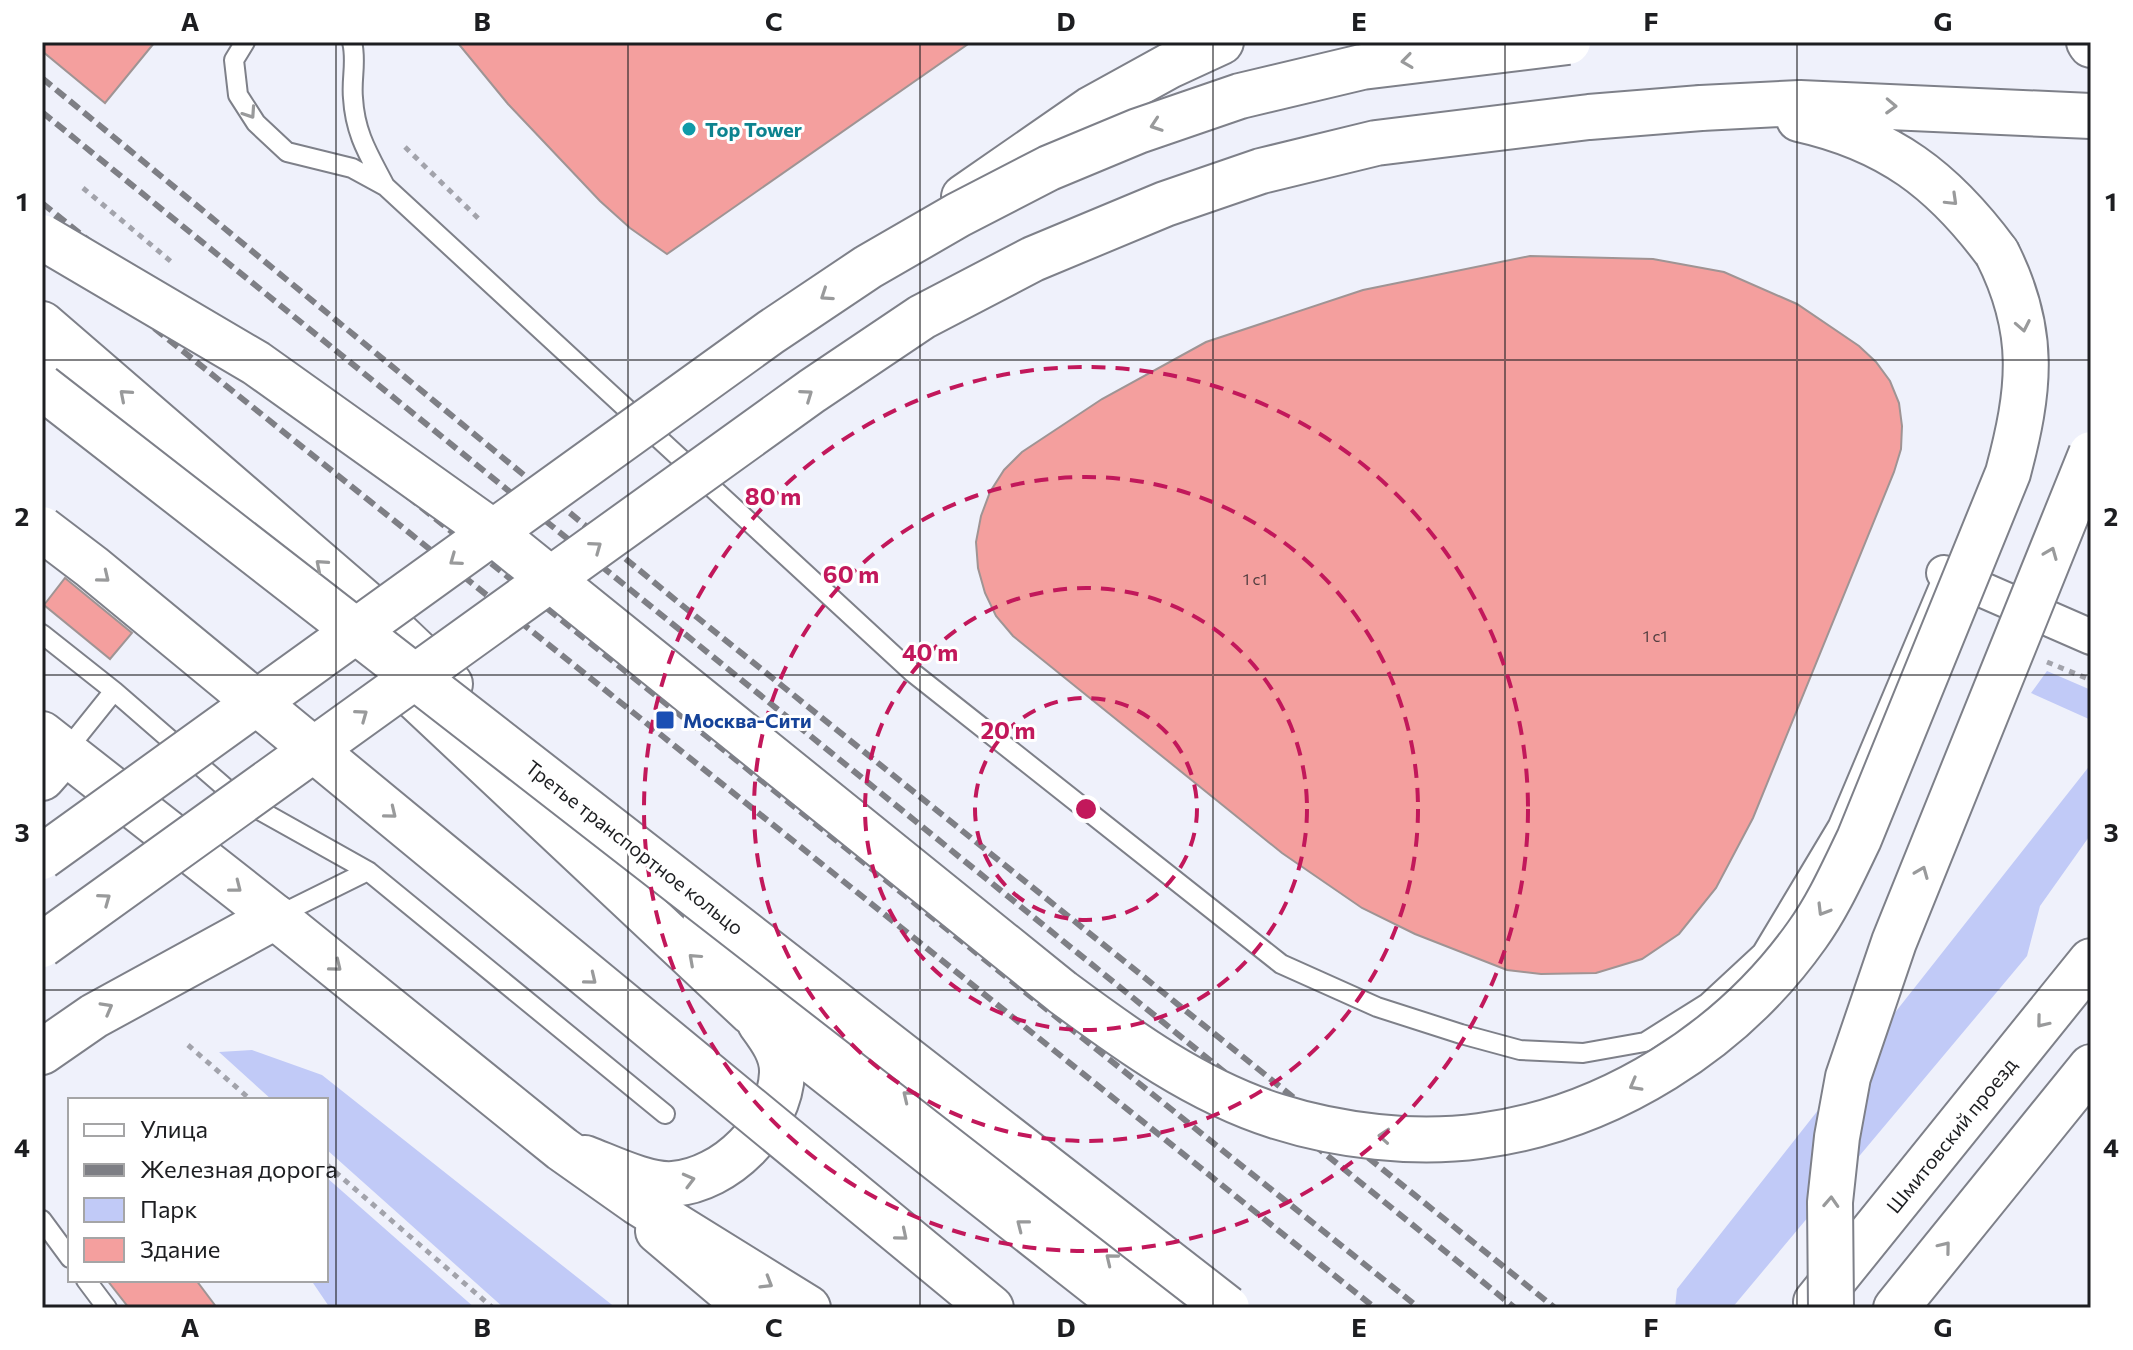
<svg xmlns="http://www.w3.org/2000/svg" width="2133" height="1350" font-family="Commissioner,sans-serif">
	<rect width="100%" height="100%" fill="#eff1fb"/>
	<!-- green -->
	<path fill="#c1caf7" d="M2047,671L2091,690V720L2031,693Z
		M2091,764V834L2040,906L2027,956L1732,1308H1675L1677,1289Z
		M252,1050L322,1075L616,1308H504L326,1149V1100H272L219,1052Z
		M326,1177L475,1308H330L311,1280H326Z"/>
	<!-- building -->
	<path fill="#f49f9e" stroke="#9f9494" stroke-width="2" d="M42,42H155L105,103L42,51Z
		M457,42H971L667,254L630,228L600,201L508,104Z
		M1530,256L1653,259L1724,272L1797,304L1859,346L1876,362L1890,381L1899,403L1902,426L1901,449L1894,472L1753,818L1716,888L1679,934L1642,959L1596,973L1541,974L1507,970L1415,934L1362,908L1282,853L1013,636L996,616L985,593L978,568L976,542L981,516L990,492L1004,470L1022,452L1102,399L1206,342L1363,290Z
		M65,578L132,633L110,659L44,605Z
		M107,1280H196L217,1308H129Z"/>
	<g fill="none" stroke-linecap="round" stroke-linejoin="round">
		<defs>
			<path id="lane" d="M245,42L234,60L238,95L256,123L287,152L352,168L385,186L912,672L1281,964L1377,1007L1461,1034L1520,1050L1583,1053L1645,1042L1707,1003L1762,952L1838,825L1940,583
				M352,42C357,61 351,79 353,98C355,134 369,155 385,186
				M42,634L114,691L65,752
				M114,691L236,797L368,871L665,1114
				M275,917L368,871
				M42,1220L70,1258
				M86,1280L107,1308"/>
			<path id="street" d="M1944,573L2091,637"/>
			<path id="secondary" d="M2089,42L2091,45
				M1701,108L1800,103L2091,116
				M1799,119C1889,139 1943,180 1997,253
				M964,197L1091,109L1169,66L1221,42
				M42,361L94,407
				M415,697L751,1012L1127,1308
				M42,778L65,752
				M42,1052L94,1016L275,917
				M585,1158C609,1167 647,1186 673,1184C726,1180 780,1126 782,1073C783,1054 771,1038 760,1023
				M658,1231L749,1308
				M1816,1302L2091,961
				M1896,1308L2091,1067"/>
			<path id="primary" d="M42,324L364,602L450,684
				M42,734L275,917L562,1149L637,1202L808,1308
				M705,923L774,988L1172,1308
				M842,1185L991,1308"/>
		</defs>
		<!-- lane casing -->
		<use href="#lane" stroke="#7e8089" stroke-width="22"/>
		<!-- street casing -->
		<use href="#street" stroke="#7e8089" stroke-width="38"/>
		<!-- secondary casing -->
		<use href="#secondary" stroke="#7e8089" stroke-width="48"/>
		<!-- primary casing -->
		<use href="#primary" stroke="#7e8089" stroke-width="48"/>
		<!-- path -->
		<path stroke="#a2a3ab" stroke-width="5" stroke-dasharray="6 6" stroke-linecap="butt" d="M405,147L482,222
			M83,188L174,264
			M2047,662L2091,680
			M188,1045L251,1100
			M326,1164L493,1308"/>
		<!-- lane -->
		<use href="#lane" stroke="#fff" stroke-width="18"/>
		<!-- street -->
		<use href="#street" stroke="#fff" stroke-width="34"/>
		<!-- secondary -->
		<use href="#secondary" stroke="#fff" stroke-width="44"/>
		<!-- primary -->
		<use href="#primary" stroke="#fff" stroke-width="44"/>
		<!-- rail -->
		<path stroke="#7e7f85" stroke-width="6" stroke-dasharray="12 6" stroke-linecap="butt" d="M42,78L678,602L1555,1308
			M42,112L1515,1308
			M42,203L1419,1308
			M42,238L1375,1308"/>
		<defs>
			<path id="secondary-bridge" d="M42,237L256,363L486,527L1062,992C1128,1041 1197,1091 1276,1116C1339,1136 1414,1145 1480,1136C1609,1119 1732,1041 1807,935C1828,906 1843,872 1859,839L2008,473C2030,390 2037,332 1997,253
				M42,857L771,332L868,267L958,215L1049,168L1138,131L1240,96L1362,67L1568,42
				M42,945L812,391L922,317L1033,259L1165,204L1261,171L1376,143L1589,117L1701,108
				M1831,1308L1830,1202L1837,1137L1848,1077L1894,942L2091,454"/>
			<path id="primary-bridge" d="M42,387L1227,1308
				M42,529L92,567L842,1185"/>
		</defs>
		<!-- secondary-bridge casing -->
		<use href="#secondary-bridge" stroke="#7e8089" stroke-width="48" stroke-linecap="butt"/>
		<!-- primary-bridge casing -->
		<use href="#primary-bridge" stroke="#7e8089" stroke-width="48" stroke-linecap="butt"/>
		<!-- secondary-bridge -->
		<use href="#secondary-bridge" stroke="#fff" stroke-width="44"/>
		<!-- primary-bridge -->
		<use href="#primary-bridge" stroke="#fff" stroke-width="44"/>
	</g>
	<!-- one-way arrows -->
	<defs><path id="oneway-chevron" d="M-2-3.5L2.5 0L-2 3.5" fill="none" stroke-width="1.6" stroke-linecap="round" stroke-linejoin="round" transform="scale(2)"/></defs>
	<g stroke="#999a9b">
		<use href="#oneway-chevron" transform="translate(1407 61) rotate(172)"/>
		<use href="#oneway-chevron" transform="translate(1891 106) rotate(2)"/>
		<use href="#oneway-chevron" transform="translate(250 113) rotate(56)"/>
		<use href="#oneway-chevron" transform="translate(1156 125) rotate(161)"/>
		<use href="#oneway-chevron" transform="translate(1952 200) rotate(44)"/>
		<use href="#oneway-chevron" transform="translate(826 295) rotate(146)"/>
		<use href="#oneway-chevron" transform="translate(2023 326) rotate(79)"/>
		<use href="#oneway-chevron" transform="translate(125 395) rotate(-139)"/>
		<use href="#oneway-chevron" transform="translate(807 395) rotate(-35)"/>
		<use href="#oneway-chevron" transform="translate(596 547) rotate(-36)"/>
		<use href="#oneway-chevron" transform="translate(2051 553) rotate(-68)"/>
		<use href="#oneway-chevron" transform="translate(455 560) rotate(144)"/>
		<use href="#oneway-chevron" transform="translate(321 565) rotate(-139)"/>
		<use href="#oneway-chevron" transform="translate(104 577) rotate(39)"/>
		<use href="#oneway-chevron" transform="translate(362 715) rotate(-36)"/>
		<use href="#oneway-chevron" transform="translate(391 813) rotate(39)"/>
		<use href="#oneway-chevron" transform="translate(1922 872) rotate(-68)"/>
		<use href="#oneway-chevron" transform="translate(236 887) rotate(38)"/>
		<use href="#oneway-chevron" transform="translate(105 899) rotate(-36)"/>
		<use href="#oneway-chevron" transform="translate(1823 910) rotate(121)"/>
		<use href="#oneway-chevron" transform="translate(694 959) rotate(-138)"/>
		<use href="#oneway-chevron" transform="translate(336 966) rotate(39)"/>
		<use href="#oneway-chevron" transform="translate(591 979) rotate(39)"/>
		<use href="#oneway-chevron" transform="translate(107 1008) rotate(-29)"/>
		<use href="#oneway-chevron" transform="translate(2042 1022) rotate(129)"/>
		<use href="#oneway-chevron" transform="translate(1635 1085) rotate(151)"/>
		<use href="#oneway-chevron" transform="translate(908 1096) rotate(-141)"/>
		<use href="#oneway-chevron" transform="translate(1384 1136) rotate(-176)"/>
		<use href="#oneway-chevron" transform="translate(689 1180) rotate(-15)"/>
		<use href="#oneway-chevron" transform="translate(1831 1202) rotate(-87)"/>
		<use href="#oneway-chevron" transform="translate(1022 1225) rotate(-142)"/>
		<use href="#oneway-chevron" transform="translate(902 1235) rotate(40)"/>
		<use href="#oneway-chevron" transform="translate(1945 1247) rotate(-51)"/>
		<use href="#oneway-chevron" transform="translate(1111 1259) rotate(-141)"/>
		<use href="#oneway-chevron" transform="translate(767 1283) rotate(31)"/>
	</g>
	<!-- grid -->
	<path fill="none" stroke="#1d1e21" stroke-width="2" stroke-opacity="0.55" d="M336,42V1308M628,42V1308M920,42V1308M1213,42V1308M1505,42V1308M1797,42V1308M42,360H2091M42,675H2091M42,990H2091"/>
	<!-- distance rings -->
	<g fill="none" stroke="#c2185b" stroke-width="4" stroke-dasharray="14 10">
		<circle cx="1086" cy="809" r="111"/>
		<circle cx="1086" cy="809" r="221"/>
		<circle cx="1086" cy="809" r="332"/>
		<circle cx="1086" cy="809" r="442"/>
	</g>
	<!-- markers -->
	<circle fill="#0f9aa8" stroke="#fff" stroke-width="3" cx="689" cy="129" r="8"/>
	<rect fill="#1a4fb4" stroke="#fff" stroke-width="3" x="655" y="710" width="20" height="20" rx="4"/>
	<g text-anchor="middle" dominant-baseline="central" stroke-width="6" stroke-linejoin="round" paint-order="stroke">
		<!-- number labels -->
		<g font-size="16" fill="#533e40">
			<text x="1255" y="578">1 с1</text>
			<text x="1655" y="635">1 с1</text>
		</g>
		<!-- culture labels -->
		<g font-size="20" font-weight="bold" fill="#0d838f" stroke="#fff" text-anchor="start">
			<text x="705" y="129">Top Tower</text>
		</g>
		<!-- transit labels -->
		<g font-size="20" font-weight="bold" fill="#164399" stroke="#fff" text-anchor="start">
			<text x="683" y="720">Москва-Сити</text>
		</g>
		<!-- street labels -->
		<g font-size="20" fill="#1d1e21" stroke="#fff">
			<text transform="translate(635 847) rotate(38)">Третье транспортное кольцо</text>
			<text transform="translate(1951 1135) rotate(-51)">Шмитовский проезд</text>
		</g>
	</g>
	<circle cx="1086" cy="809" r="12" fill="#c2185b" stroke="#fff" stroke-width="4"/>
	<g font-size="24" text-anchor="middle" font-weight="bold" fill="#c2185b" stroke="#fff" stroke-width="6" stroke-linejoin="round" paint-order="stroke">
		<text x="773" y="505">80 m</text>
		<text x="851" y="583">60 m</text>
		<text x="930" y="661">40 m</text>
		<text x="1008" y="739">20 m</text>
	</g>
	<!-- border -->
	<rect width="2133" height="1350" fill="none" stroke="#ffffff" stroke-width="88"/>
	<!-- legend -->
	<rect x="68" y="1098" width="260" height="184" fill="#ffffff" stroke="#a5a5a6" stroke-width="2"/>
	<rect x="84" y="1124" width="40" height="12" fill="#ffffff" stroke="#a5a5a6" stroke-width="2"/>
	<text x="140" y="1138" font-size="24" fill="#1d1e21">Улица</text>
	<rect x="84" y="1164" width="40" height="12" fill="#7e7f85" stroke="#a5a5a6" stroke-width="2"/>
	<text x="140" y="1178" font-size="24" fill="#1d1e21">Железная дорога</text>
	<rect x="84" y="1198" width="40" height="24" fill="#c1caf7" stroke="#a5a5a6" stroke-width="2"/>
	<text x="140" y="1218" font-size="24" fill="#1d1e21">Парк</text>
	<rect x="84" y="1238" width="40" height="24" fill="#f49f9e" stroke="#a5a5a6" stroke-width="2"/>
	<text x="140" y="1258" font-size="24" fill="#1d1e21">Здание</text>
	<rect x="44" y="44" width="2045" height="1262" fill="none" stroke="#1d1e21" stroke-width="3"/>
	<g font-size="26" text-anchor="middle" font-weight="bold" fill="#1d1e21">
		<text x="190" y="31">A</text>
		<text x="482" y="31">B</text>
		<text x="774" y="31">C</text>
		<text x="1066" y="31">D</text>
		<text x="1359" y="31">E</text>
		<text x="1651" y="31">F</text>
		<text x="1943" y="31">G</text>
		<text x="22" y="211">1</text>
		<text x="2111" y="211">1</text>
		<text x="22" y="526">2</text>
		<text x="2111" y="526">2</text>
		<text x="22" y="842">3</text>
		<text x="2111" y="842">3</text>
		<text x="22" y="1157">4</text>
		<text x="2111" y="1157">4</text>
		<text x="190" y="1337">A</text>
		<text x="482" y="1337">B</text>
		<text x="774" y="1337">C</text>
		<text x="1066" y="1337">D</text>
		<text x="1359" y="1337">E</text>
		<text x="1651" y="1337">F</text>
		<text x="1943" y="1337">G</text>
	</g>
</svg>
